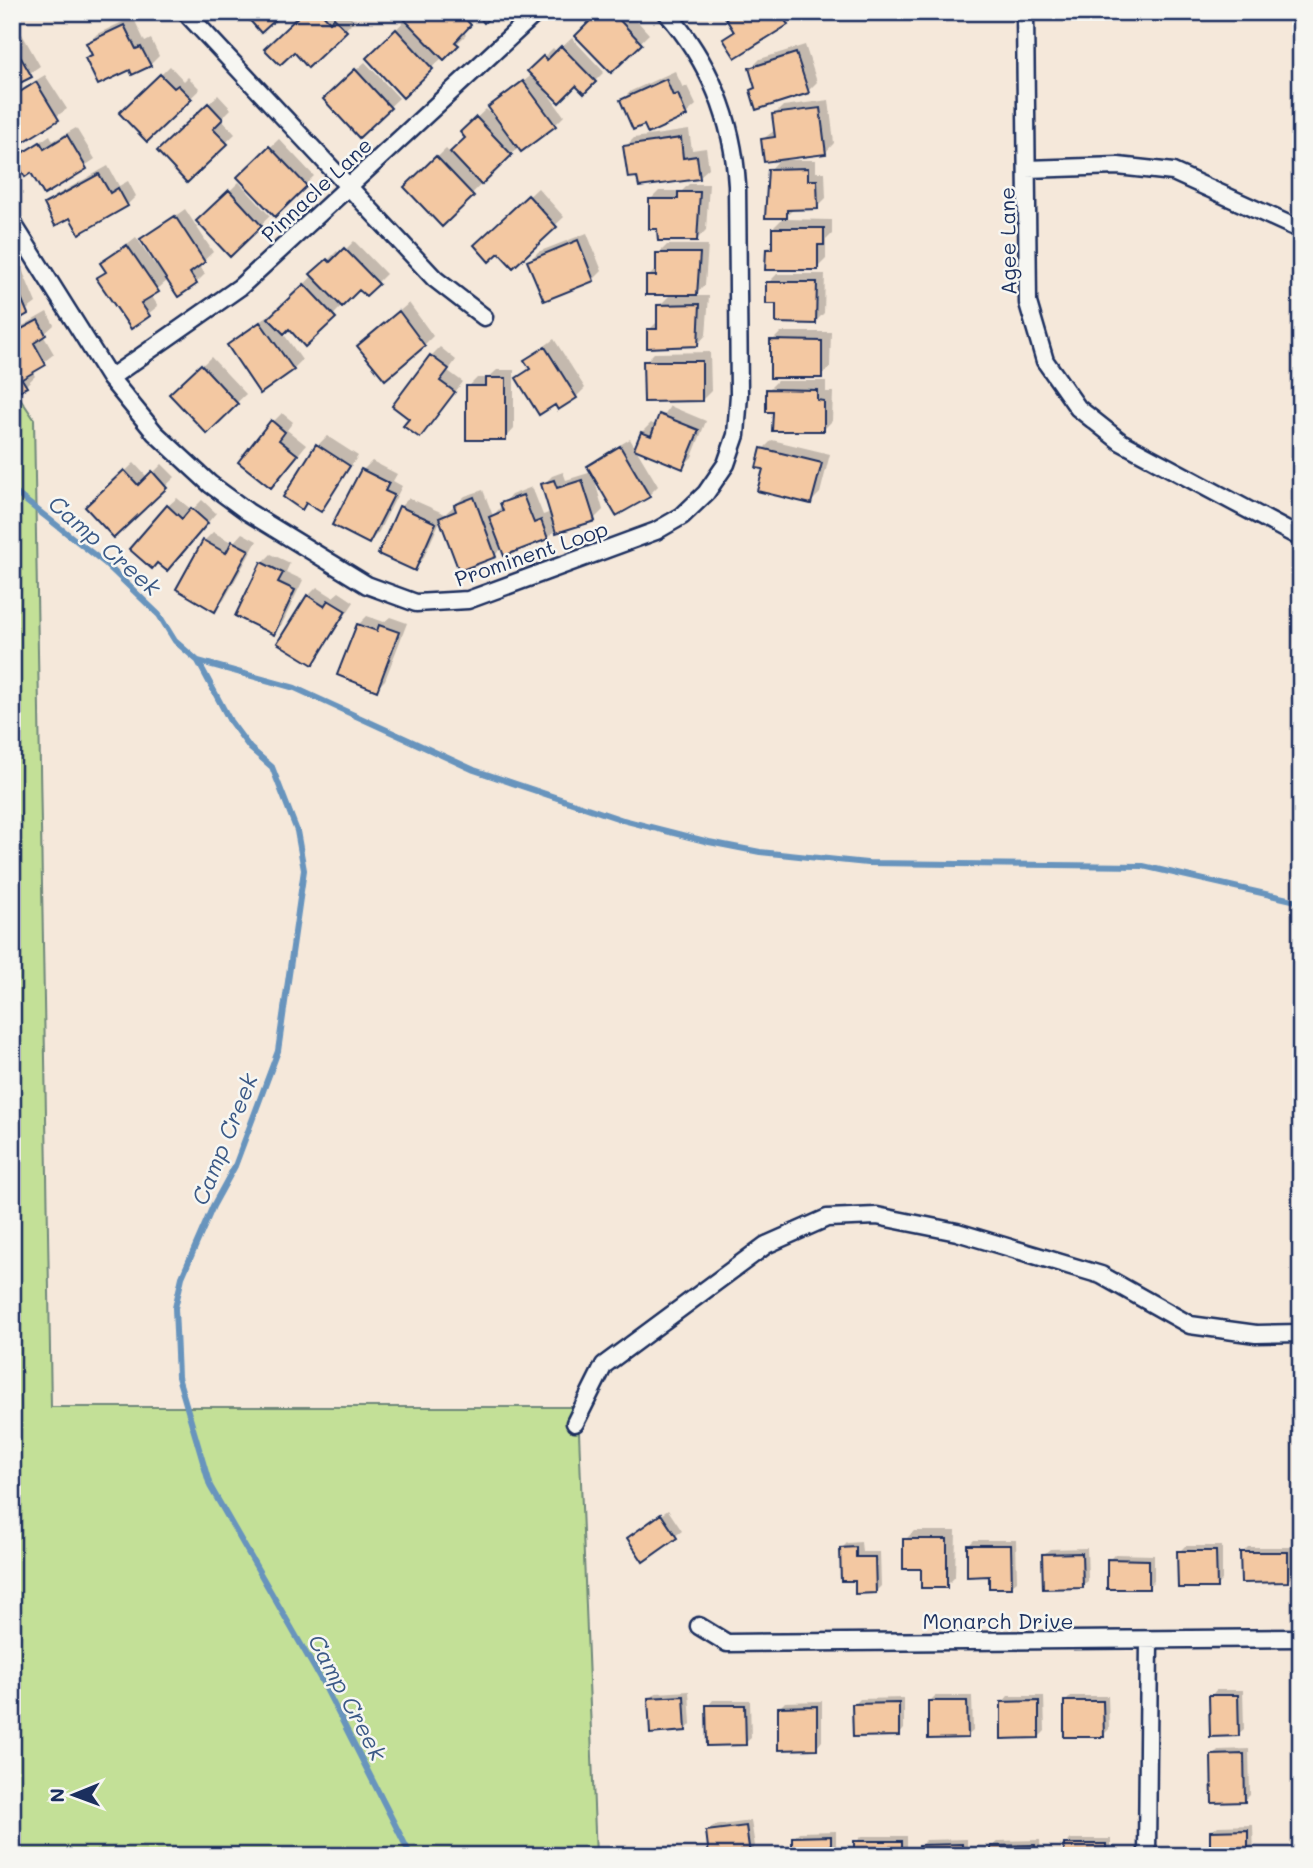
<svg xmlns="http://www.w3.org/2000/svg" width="1313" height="1868" font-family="Mali,sans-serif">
	<rect width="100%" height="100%" fill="#f5e8da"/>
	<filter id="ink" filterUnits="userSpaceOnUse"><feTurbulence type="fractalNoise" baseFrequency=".0143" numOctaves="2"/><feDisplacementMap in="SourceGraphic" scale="14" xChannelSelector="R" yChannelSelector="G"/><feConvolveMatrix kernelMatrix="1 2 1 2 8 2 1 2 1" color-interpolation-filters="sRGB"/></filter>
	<g filter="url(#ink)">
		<!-- green -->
		<path fill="#c3e097" stroke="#6f887a" stroke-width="2" d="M12,386L34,419L51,1407H578L596,1856H12Z"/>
		<!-- shadow -->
		<path fill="#0003" d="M12,12L18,15L12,21Z
			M305,12H346L354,21L308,65Z
			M413,12H492L479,15L463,31L466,35L403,95L368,58Z
			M592,12H629L649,34L611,71Z
			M727,12H795L796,14L735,55L725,39L735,29Z
			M133,17L145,42L151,39L159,56L150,65L87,59L93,53L88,43L97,34Z
			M22,34L40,66L12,85V39Z
			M572,38L604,72L584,92L576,84L543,87L564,116L555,125L519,146L442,224L406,187L446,149L451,154L468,138L462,132L486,109L504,125L491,107L533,74L530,71L553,48L557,52Z
			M805,45L817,82L808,91L752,90L757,86L751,68L760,59Z
			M365,62L399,98L359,136L325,99Z
			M170,66L184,81L188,77L200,89L147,140L122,113Z
			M675,71L683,88L687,86L696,105L686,114L649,131L645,123L622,100L631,91Z
			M45,75L67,109L12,147V95Z
			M218,95L231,109L221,119L235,134L187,180L160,151Z
			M829,100L834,143L825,153L782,158V160H816V172H825L826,198L817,207L795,208L783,219L832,220V234L826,240V259L817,268L767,249L773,243V228L785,216L770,170L781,158L763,139L775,130L774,115L783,106Z
			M76,128L95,159L45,193L32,171L16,159L50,135L53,141Z
			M689,130L692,150L706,148L709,168L699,177L639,175L625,147L634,138Z
			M279,139L314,176L275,214L239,177Z
			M108,166L119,186L128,181L136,196L127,205L71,215L46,205L55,196Z
			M239,182L270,216L230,254L199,221Z
			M689,184H709L706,230L697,239L659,228L650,200L659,191H682Z
			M538,188L564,217L513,265L499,250L477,245Z
			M185,209L213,252L199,265L205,274L196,283L169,279L151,295L158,306L132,327L99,278L107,270L102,264L136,237L155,265L158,263L143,240Z
			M587,233L602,271L593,280L529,261L538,252Z
			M354,241L386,274L366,294L359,288L305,345L289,327L283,333L302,360L293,369L229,345L270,314L272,317L337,251L340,255Z
			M667,245H708L705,285L694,296H709L706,335L697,345L649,330L658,321L659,306L671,294L648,277L658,267V254Z
			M21,267L36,303L12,321V272Z
			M777,274H825L824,313L815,322L778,302L768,283Z
			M409,303L433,336L424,345L368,338Z
			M47,312L54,325L43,335L54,354L32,371L35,376L26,385L12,393V332Z
			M781,332H831L830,367L821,376L772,341Z
			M554,339L585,388L576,397L518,378L531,366L526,360Z
			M440,347L456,360L448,371L463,382L420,436L431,356Z
			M710,352L711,391L702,400L645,362L654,353Z
			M211,357L246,394L207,431L172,394Z
			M497,370H514V429L505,439L468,387L477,378H488Z
			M777,381H826V392H833L832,421L823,430L775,410L768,390Z
			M670,406L706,421L692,457L683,466L636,448L642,432L651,423L657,426Z
			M282,413L293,422L287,430L306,445L280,477L273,422Z
			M327,436L358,456L321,510L308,501L302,507L318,445Z
			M630,439L658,486L649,495L593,474L603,510L594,519L556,529L547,538L503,547L495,555L441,519L423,559L414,568L400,507L409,498L445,514L465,496L483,490L493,516L511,495L532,487L543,515L551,512L543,485L552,476L563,472L566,480L592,472L589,467L598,458Z
			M772,440L830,454L820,493L811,502L765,468L763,449Z
			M372,461L397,474L393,481L402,486L378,533L369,542L335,524L363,470Z
			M134,463L148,478L162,464L175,477L115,535L88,507Z
			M177,498L192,510L202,500L216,513L176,560L168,506Z
			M213,532L233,543L242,533L257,541L224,600L215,609L204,541Z
			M271,554L290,563L286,572L303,580L282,624L273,633L262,563Z
			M317,587L333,597L339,592L354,602L313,663L308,596Z
			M367,616L384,622L390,617L407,623L385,680L376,689L358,625Z
			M668,1510L682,1531L643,1559L635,1533Z
			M914,1531H956L955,1577L946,1586L922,1567L905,1540Z
			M974,1540H1016L1017,1581L1011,1586L991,1575L968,1546Z
			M861,1542L862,1552H880L881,1586L875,1592L856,1579L842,1548L847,1543Z
			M1185,1546H1222V1580L1216,1586L1179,1552Z
			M1248,1547H1293V1575L1288,1581L1242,1553Z
			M1087,1548L1088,1581L1082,1586L1044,1554L1050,1549Z
			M1115,1554L1154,1555V1581L1148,1587L1109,1560Z
			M1216,1690H1243L1244,1729L1238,1734L1211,1696Z
			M689,1691L691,1724L686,1730L650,1699L656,1693Z
			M935,1696H972L973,1731L967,1736L929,1702Z
			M1008,1696H1044L1045,1731L1039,1737L1003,1702Z
			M1071,1696H1108L1109,1729L1103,1735L1065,1702Z
			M904,1698V1729L899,1735L854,1705L860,1699Z
			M713,1700H750L751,1738L745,1743L708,1706Z
			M822,1701V1741L817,1747L779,1708L785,1702Z
			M1249,1749L1250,1795L1244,1801L1213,1756L1219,1750Z
			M751,1821L755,1846L749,1852L711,1856L708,1832L713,1826Z
			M1253,1825L1254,1856H1212V1831L1218,1826Z
			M836,1831V1856H794V1838L799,1832Z
			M862,1836H907V1856H856V1842Z
			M967,1839V1856H921V1845L926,1840Z
			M1071,1839H1111V1856H1066L1065,1845Z
			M1040,1840L1041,1856H993V1846L999,1841Z"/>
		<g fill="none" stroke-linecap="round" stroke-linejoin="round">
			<!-- stream -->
			<path stroke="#6894bd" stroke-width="6" d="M12,490L106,564L159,615L175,641L198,661L230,721L250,748L272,767L297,831L304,870L278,1051L235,1166L213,1206L182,1277L175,1308L178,1377L210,1486L323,1683L411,1856
				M198,661L295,688L474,770L623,820L709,842L760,852L867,863L1143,866L1301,902"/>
		</g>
		<!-- building -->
		<path fill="#f3c8a2" stroke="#1b2f5e" stroke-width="2" d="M250,12H284L261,33L246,16Z
			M303,12H321L330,22L334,18L347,31L308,68L294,52L280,65L264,49Z
			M411,12H459L471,25L455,42L459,45L444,60L404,19Z
			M475,12H495L484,23Z
			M590,12H612L642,44L611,73L575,36L589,22L585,17Z
			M726,12H780L788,25L735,58L723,39L734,32L723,14Z
			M124,25L136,49L141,47L151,66L132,75L130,70L98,85L85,58L92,55L86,43Z
			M396,29L433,69L403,98L366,58Z
			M12,42L32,77L12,87Z
			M561,46L596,82L584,94L576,86L559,103L527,71L543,56L547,60Z
			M796,53L809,93L756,110L750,90L755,88L749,68Z
			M355,69L391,108L359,138L323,99Z
			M160,74L174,88L178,85L192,99L147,142L119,113Z
			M666,79L673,96L678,94L687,116L648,134L644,125L633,130L620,100Z
			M523,81L556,126L521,152L488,107Z
			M36,82L59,120L12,149V97Z
			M208,103L223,119L213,129L228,144L187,183L157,151Z
			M820,108L826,154L764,162L761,139L775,137L772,114Z
			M476,117L512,155L481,185L450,152L465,138L460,132Z
			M67,135L87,169L44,195L31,173L25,177L14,158L40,142L44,149Z
			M681,138L683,158L697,156L700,179L639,187L637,177L628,178L623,146Z
			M269,146L307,186L275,217L237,177Z
			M436,156L474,196L442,227L404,187Z
			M808,168V180H817L818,209L787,210V218H765L768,169Z
			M99,174L110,193L118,188L128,206L79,234L70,218L55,226L44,204Z
			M229,190L262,226L230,257L196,221Z
			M678,192H700L697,241H658L657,229H649V199H678Z
			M528,195L557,227L513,268L499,253L489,262L474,245Z
			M175,216L205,262L190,273L197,284L178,297L140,239Z
			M772,228H824V245H818V270H765L766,249H772Z
			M578,240L594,281L544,301L527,261Z
			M127,245L159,292L141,303L150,316L131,329L96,278L106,272L100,263Z
			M344,248L379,284L366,296L359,290L342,307L310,274L327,259L330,262Z
			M656,253H700L697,295H646V276H656Z
			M12,276L28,314L12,323Z
			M766,282H817L816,324L776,323V304H766Z
			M304,284L336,318L305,347L289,329L284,334L268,318Z
			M700,304L698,346L647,348V329H657V305Z
			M399,311L425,346L385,380L357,346Z
			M38,320L46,335L34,343L46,365L22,379L27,387L12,395V334Z
			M260,322L294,370L260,394L227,345Z
			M770,340L822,341V378H770Z
			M545,347L577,398L558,410L555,405L539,415L516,378L530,369L524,360Z
			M430,355L449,369L440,381L455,392L420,438L403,426L409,419L392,406Z
			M643,361H702V401L644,402Z
			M201,364L238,404L207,434L169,394Z
			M486,378H506V440H466V386H486Z
			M766,389L817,390V400L824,401V431H772L773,412H766Z
			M659,414L699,430L683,469L634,449L641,432L651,436Z
			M271,420L285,432L279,440L298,455L271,488L238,462Z
			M316,444L350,466L321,512L306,503L302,510L283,497Z
			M620,446L650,497L616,516L587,466Z
			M761,448L822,463L811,504L757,491L763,469L756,468Z
			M361,469L389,483L385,491L394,495L369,544L332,525Z
			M124,470L138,485L152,471L167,488L114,538L85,507Z
			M554,480L557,488L582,480L595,521L556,533L541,484Z
			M523,495L534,523L541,520L548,539L504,556L489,517L503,511L500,503Z
			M474,497L496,557L459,571L439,518L456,511L454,505Z
			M167,505L182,519L191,508L208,523L167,571L157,563L152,569L129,549Z
			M399,506L436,523L415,571L378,554Z
			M203,540L226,553L232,541L249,550L215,612L176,589Z
			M261,562L283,573L278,582L295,590L274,635L235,616Z
			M307,595L324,606L328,600L346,611L313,665L277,643Z
			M357,624L377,631L379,625L399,632L377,691L337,675Z
			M661,1514L677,1538L643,1562L627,1538Z
			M903,1539H947V1588H921V1569H903Z
			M967,1545H1011L1012,1588H989V1576L967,1577Z
			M856,1547V1557H875L876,1593L855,1594V1581H841L840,1548Z
			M1177,1551H1216L1217,1588H1178Z
			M1240,1552H1288V1582L1241,1583Z
			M1082,1553L1083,1588L1043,1589L1042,1554Z
			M1107,1559L1149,1560V1589H1107Z
			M1209,1695H1238L1239,1736L1210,1737Z
			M684,1696L686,1731L650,1734L648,1698Z
			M928,1701H967L968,1738L928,1739Z
			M1039,1701V1738L1001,1739V1702Z
			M1064,1701H1103L1104,1737H1064Z
			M899,1703V1736L853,1737L852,1704Z
			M706,1705H745L746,1745L707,1746Z
			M817,1706V1749L778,1750V1707Z
			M1244,1754L1245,1802L1212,1803L1211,1755Z
			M746,1826L750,1854L709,1856L706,1831Z
			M1248,1830V1856H1210V1831Z
			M831,1836V1856H792V1837Z
			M854,1841H902V1856H854Z
			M962,1844V1856H919V1845Z
			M1064,1844H1106V1856H1064Z
			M1035,1845L1036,1856H991V1846Z"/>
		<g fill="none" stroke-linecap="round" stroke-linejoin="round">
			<defs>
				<path id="street" d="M1025,12L1028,303L1045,361L1078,408L1121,442L1301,538
					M189,16L435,279L484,317
					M1027,169L1118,166L1173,172L1301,230
					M12,222L110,378L155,433L210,484L248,512L367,585L416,603L468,600L656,531L682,516L706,493L726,464L736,435L739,394L737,185C733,120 709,61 666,12
					M110,378L240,287L537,12
					M575,1423L604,1365L766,1245L827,1218L877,1216L957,1232L1101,1275L1190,1325L1256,1334L1301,1333
					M699,1626L727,1643L1301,1638
					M1147,1856L1149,1640"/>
			</defs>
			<!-- street casing -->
			<use href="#street" stroke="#1b2f5e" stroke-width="21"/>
			<!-- street -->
			<use href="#street" stroke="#f6f6f2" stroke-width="16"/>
		</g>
	</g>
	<g text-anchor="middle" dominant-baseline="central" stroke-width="5" stroke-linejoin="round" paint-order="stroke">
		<!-- street labels -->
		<g font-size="21" fill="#1b2f5e" stroke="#f6f6f2">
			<text transform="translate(316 189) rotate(-43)">Pinnacle Lane</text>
			<text transform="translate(1007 241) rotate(-91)">Agee Lane</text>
			<text transform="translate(531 553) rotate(-19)">Prominent Loop</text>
			<text x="998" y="1620">Monarch Drive</text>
		</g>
		<!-- water labels -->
		<g font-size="23" font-style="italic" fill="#3b5986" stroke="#f6f6f2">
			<text transform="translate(105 545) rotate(41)">Camp Creek</text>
			<text transform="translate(224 1139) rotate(-68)">Camp Creek</text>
			<text transform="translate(348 1697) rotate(62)">Camp Creek</text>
		</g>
	</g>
	<!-- margin -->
	<rect width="1313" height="1868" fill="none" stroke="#f6f6f2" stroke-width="42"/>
	<rect x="21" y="21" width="1271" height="1826" fill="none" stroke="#1b2f5e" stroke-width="2.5" filter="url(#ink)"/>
	<!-- north arrow -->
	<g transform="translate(74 1795) rotate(269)" stroke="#f6f6f2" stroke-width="5" paint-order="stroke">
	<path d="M0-5L12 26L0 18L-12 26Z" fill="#1b2f5e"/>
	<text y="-10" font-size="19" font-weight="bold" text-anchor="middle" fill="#1b2f5e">N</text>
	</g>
</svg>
